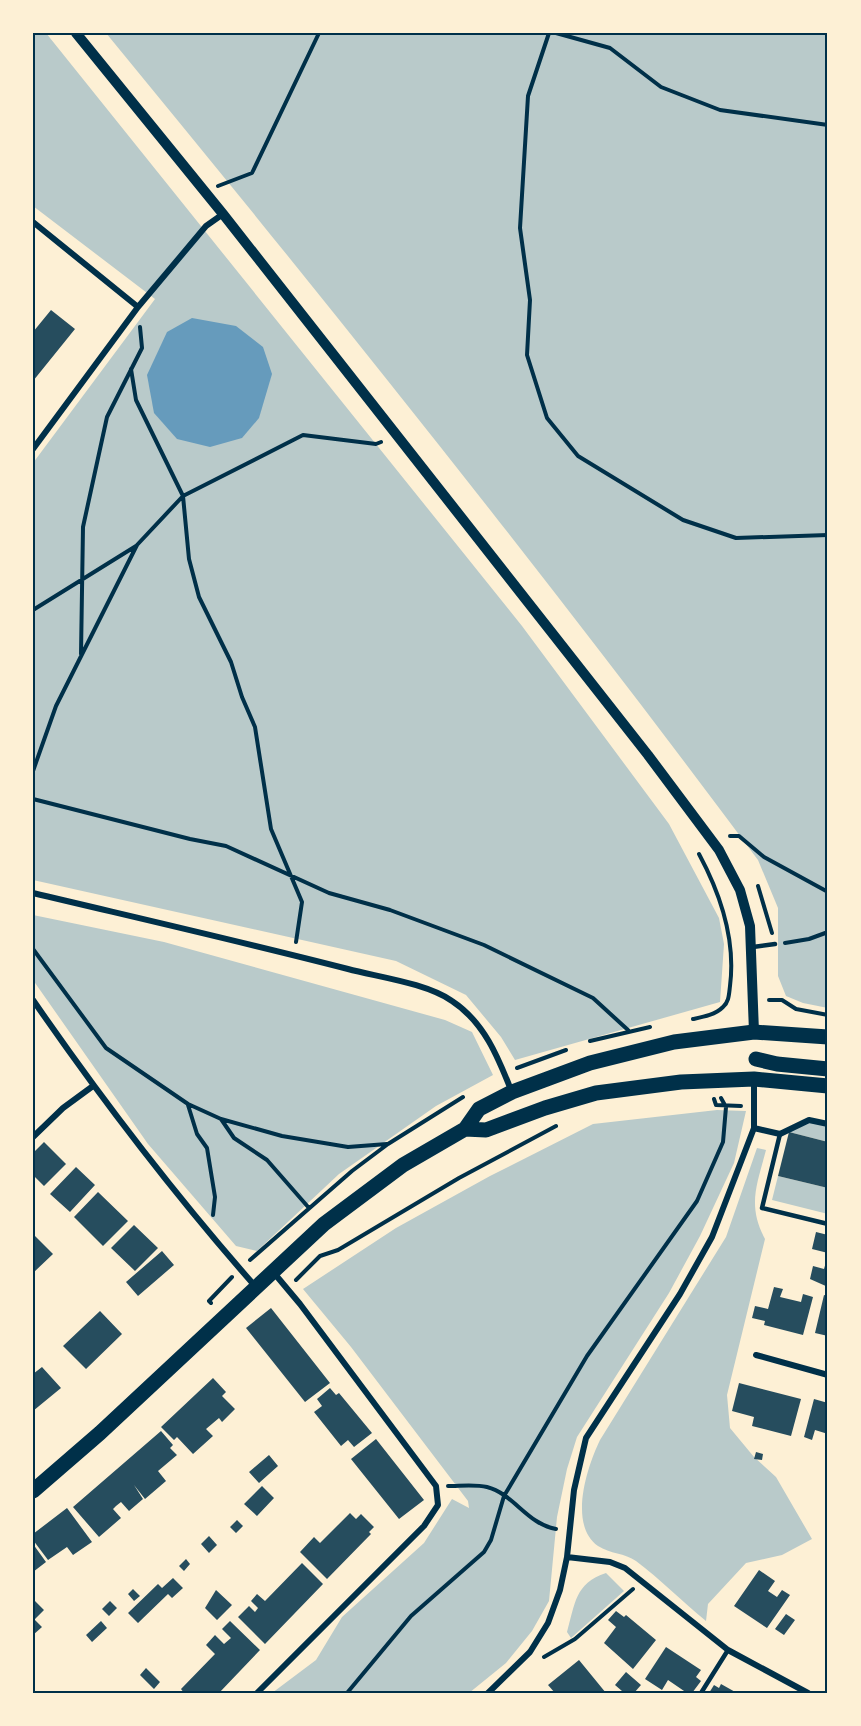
<svg xmlns="http://www.w3.org/2000/svg" width="861" height="1726" font-family="Manrope,sans-serif">
	<rect width="100%" height="100%" fill="#fdf0d5"/>
	<!-- green -->
	<path fill="#b9caca" d="M33,33H46L522,626L669,824L719,918L724,944L720,1002L515,1060L501,1037L466,995L396,961L33,880V463L155,299L33,206Z
		M106,33H828V1008L803,1003L786,996L778,976V908L758,860C548,578 329,304 106,33Z
		M33,915L164,942L445,1020L472,1032L493,1075L436,1106L339,1174L257,1251L236,1246L148,1144L33,980Z
		M717,1110L746,1111L734,1163L700,1236L669,1293L577,1437L567,1469L557,1517L549,1601L532,1631L506,1663L469,1693H272L316,1660L342,1617L424,1543L452,1499L469,1508L468,1501L351,1347L303,1289L396,1228L490,1176L593,1124Z
		M809,1120L828,1124V1142L789,1132Z
		M757,1148L766,1150C757,1185 747,1205 765,1239L727,1395L730,1428L754,1457L776,1477L812,1539L782,1555L746,1563L708,1604L706,1621C683,1602 660,1579 636,1561C625,1553 610,1554 598,1546C568,1525 587,1467 600,1440L726,1237Z
		M778,1176L828,1188V1214L772,1200Z
		M606,1573L624,1591L571,1638L567,1632C575,1604 575,1583 606,1573Z"/>
	<!-- water -->
	<path fill="#669bbc" d="M192,318L236,326L263,347L272,374L259,418L242,438L210,447L177,439L154,413L147,375L167,332Z"/>
	<!-- building -->
	<path fill="#264d5e" d="M51,310L75,329L33,381V332Z
		M789,1132L828,1142V1188L778,1176Z
		M44,1142L66,1164L44,1186L33,1175V1153Z
		M76,1167L95,1185L70,1212L50,1194Z
		M98,1192L128,1221L103,1246L74,1217Z
		M134,1225L158,1248L135,1271L111,1248Z
		M816,1232L828,1235V1253L812,1249Z
		M33,1234L53,1254L33,1273Z
		M162,1251L174,1265L138,1296L126,1282Z
		M828,1255V1287L810,1279L813,1266L824,1269Z
		M774,1287L783,1289L780,1297L801,1302L803,1294L813,1297L803,1335L764,1325L765,1321L752,1318L755,1306L768,1309Z
		M824,1295L828,1296V1336L815,1333Z
		M271,1308L330,1383L305,1402L246,1328Z
		M100,1311L122,1334L86,1369L63,1346Z
		M42,1367L61,1388L33,1411V1374Z
		M213,1378L226,1392L222,1396L235,1409L222,1422L219,1418L206,1429L213,1436L193,1454L177,1437L174,1440L161,1427Z
		M739,1383L801,1399L791,1436L752,1426L754,1417L732,1411Z
		M330,1388L336,1395L339,1393L372,1433L354,1447L348,1440L341,1446L314,1412L322,1406L317,1399Z
		M814,1399L828,1403V1434L815,1430L812,1440L804,1437Z
		M161,1431L173,1445L170,1448L177,1455L158,1471L166,1481L145,1499L134,1485L143,1499L129,1511L121,1502L116,1506L113,1509L121,1518L99,1537L73,1507Z
		M376,1439L424,1500L399,1519L351,1459Z
		M756,1452L763,1454L762,1460L754,1459Z
		M269,1455L278,1466L259,1483L249,1472Z
		M262,1486L274,1498L257,1516L244,1504Z
		M67,1508L92,1542L73,1555L67,1547L48,1560L33,1540V1534Z
		M350,1513L356,1519L361,1514L374,1527L369,1532L371,1534L327,1579L300,1552L314,1537L320,1543Z
		M237,1520L243,1526L236,1533L230,1527Z
		M209,1536L217,1545L209,1553L201,1544Z
		M33,1544L46,1562L33,1572Z
		M186,1559L190,1564L184,1571L179,1566Z
		M302,1563L323,1584L265,1644L238,1617L249,1606L255,1612L258,1608L251,1601L257,1594L265,1601Z
		M759,1570L775,1581L768,1591L777,1597L782,1590L790,1595L767,1628L734,1606Z
		M173,1578L183,1588L172,1598L168,1594L138,1623L128,1613L158,1584L162,1588Z
		M133,1589L140,1596L134,1601L128,1594Z
		M216,1590L232,1605L217,1620L205,1608Z
		M33,1599L44,1610L35,1619L33,1617Z
		M110,1601L117,1608L109,1616L102,1609Z
		M616,1611L624,1617L626,1615L656,1640L633,1669L604,1643L616,1627L608,1620Z
		M786,1614L795,1620L784,1635L775,1629Z
		M33,1618L42,1627L33,1635Z
		M101,1621L107,1628L92,1642L86,1635Z
		M230,1621L260,1650L219,1693H184L181,1689L215,1654L206,1645L215,1635L224,1644L231,1638L222,1629Z
		M666,1647L701,1670L696,1677L701,1681L692,1693H687L668,1680L662,1690L645,1679Z
		M579,1660L606,1693H555L548,1685Z
		M146,1668L160,1682L154,1689L140,1675Z
		M626,1672L641,1685L634,1693H621L622,1691L615,1685Z
		M721,1684L737,1693H709L714,1685L719,1688Z"/>
	<g fill="none" stroke-linecap="round" stroke-linejoin="round">
		<!-- path -->
		<path stroke="#003049" stroke-width="4" d="M549,33L528,96L520,228L530,300L527,355L547,418L578,456L683,520L736,538L828,535
			M556,33L610,48L661,87L720,110L828,125
			M218,186L252,173L319,33
			M131,369L136,400L183,496L189,559L199,597L231,662L242,697L255,727L271,829L302,902L296,942
			M33,610L136,546
			M81,654L83,527L107,417L142,348L140,327
			M33,771L56,706L137,545L183,496L303,435L376,444L381,442
			M33,799L190,839L226,846L329,893L390,910L484,945L593,998L628,1030
			M730,836H739L764,857L828,892
			M758,886L772,933
			M785,943L809,939L828,932
			M33,949L106,1048L188,1104L221,1119L282,1136L348,1147L387,1144
			M769,1000H782L796,1009L828,1015
			M693,1019C703,1017 715,1015 723,1007C729,1002 729,994 730,986C736,939 721,895 699,854
			M590,1041L650,1027
			M517,1068L566,1050
			M714,1099L716,1105L741,1106
			M188,1105L197,1134L207,1148L215,1197L213,1215
			M221,1119L234,1138L267,1160L309,1208
			M250,1260L352,1171L388,1144L463,1097
			M296,1280L320,1256L338,1250L459,1178L556,1126
			M211,1303L209,1301L232,1277
			M448,1486C460,1486 475,1484 487,1487C514,1494 527,1524 556,1529
			M544,1657L575,1639L633,1589
			M347,1693L411,1616L484,1552L491,1540L504,1496L587,1356L697,1201L723,1142L726,1107L721,1098"/>
		<!-- service -->
		<path stroke="#003049" stroke-width="4.5" d="M753,947L775,944
			M780,1134L762,1208L828,1224
			M701,1693L728,1650"/>
		<!-- minor -->
		<path stroke="#003049" stroke-width="6" d="M33,222L138,307
			M33,449L138,307L206,226L223,214
			M33,893C138,918 243,942 348,969C378,977 426,983 452,1001C484,1022 498,1057 511,1090
			M33,1000C102,1100 175,1195 255,1286
			M754,1128L780,1134L809,1120L828,1124
			M33,1137L63,1108L93,1086
			M756,1355L828,1375
			M567,1557L610,1562L625,1568L728,1650L808,1693
			M257,1693L424,1526L438,1505L436,1486L300,1304L274,1273
			M488,1693L530,1652L548,1623L560,1590L567,1557L574,1490L586,1438L680,1294L712,1237L754,1128V1080"/>
		<!-- tertiary -->
		<path stroke="#003049" stroke-width="10" d="M76,33L223,214L648,755L719,850L740,890L750,926L754,1032"/>
		<!-- primary -->
		<path stroke="#003049" stroke-width="15" d="M756,1059L777,1064L828,1069
			M465,1129L486,1130L545,1108L596,1093L681,1082L754,1079L828,1086
			M33,1491L100,1433L324,1224L403,1165L465,1129L479,1109L512,1092L590,1063L674,1042L754,1032L828,1037"/>
	</g>
	<!-- border -->
	<rect width="861" height="1726" fill="none" stroke="#fdf0d5" stroke-width="69"/>
	<rect x="34" y="34" width="792" height="1658" fill="none" stroke="#003049" stroke-width="2"/>
</svg>
